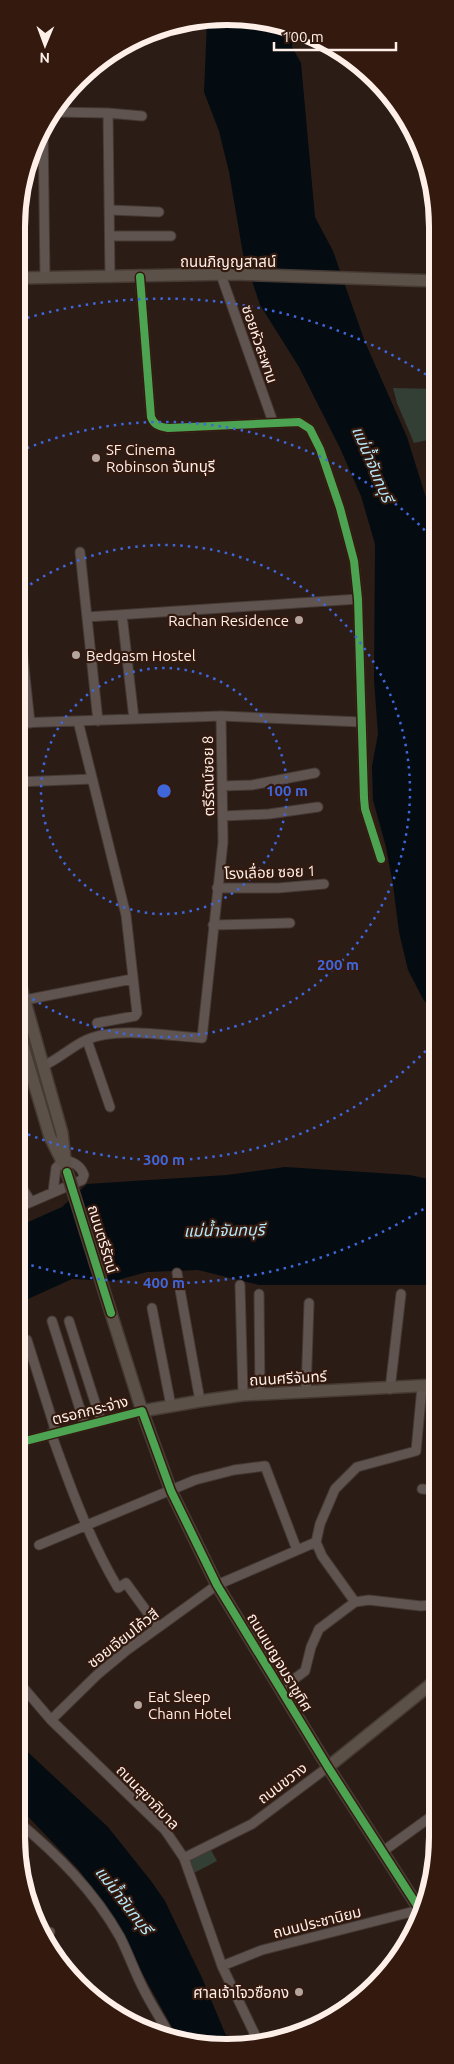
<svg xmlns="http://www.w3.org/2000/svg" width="454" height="2064" font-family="Ubuntu,'Noto Sans Thai',sans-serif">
	<rect width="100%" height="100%" fill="#2b1c16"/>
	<!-- green -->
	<path fill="#333f34" d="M393,388L437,389V438L414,443L397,403Z
		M211,1850L217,1861L194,1873L190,1863L191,1860Z"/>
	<!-- water -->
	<path fill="#040c11" d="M254,18L293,30L292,47L301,63L315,217L333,251L365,342L407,437L432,517L437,559V1018L423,999L408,970L399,932L393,885L386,847L373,800L372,766L378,734L374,680L375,544L361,496L340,448L299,367L260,305L243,254L229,172L219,131L204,92L207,21Z
		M285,1167L410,1175L437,1181L436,1285H259L198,1270L147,1272L114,1281L72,1279L17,1304V1227L62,1207L87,1184L227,1175Z
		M16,1741L108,1827L151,1881L165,1901L202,1978L230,2045L214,2047L178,2038L103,1902L78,1869L16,1804Z"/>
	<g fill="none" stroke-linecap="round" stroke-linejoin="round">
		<defs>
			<path id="street" d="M53,112L108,113L110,277
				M108,113L142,116
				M43,125L45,278
				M110,210L159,212
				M110,236H171
				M221,275L273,422
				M140,277L151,417C154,425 160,427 168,428L299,422L310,429L320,449L340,508L354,561L358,599L364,798L365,809L381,859
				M80,552L98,721
				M18,611L30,723
				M122,615L134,719
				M87,617L358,599
				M221,716L361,722
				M78,721L126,915L137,1013L135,1016L97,1023
				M17,723L221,716L223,842L202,1038C169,1036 116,1026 86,1040C71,1047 59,1059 43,1066
				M17,782L92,779
				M222,786L252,785L315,773
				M223,816L269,814L318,807
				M217,888H278L324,884
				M213,925L290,923
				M25,1000L132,979
				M87,1040L110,1107
				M17,1067L28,1063
				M17,1180L31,1202
				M53,1192L56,1168L63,1161
				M17,1208L82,1180L84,1175C81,1166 74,1162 65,1160
				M177,1273L200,1401
				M240,1285L243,1395
				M259,1294L260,1394
				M152,1308L171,1406
				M52,1321L85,1425
				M69,1321L101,1421
				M27,1340L56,1432
				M390,1389L401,1294
				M306,1392L309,1303
				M51,1433C70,1486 89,1539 118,1588L126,1583L158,1627
				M17,1443L142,1411
				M422,1489L436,1490
				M39,1545L195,1480L234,1470L265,1466L297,1550
				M355,1602L322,1556L316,1542L320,1524L335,1489L357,1467L416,1451L422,1387
				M16,1679L51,1720L165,1830L184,1858L222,1966L258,2041
				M281,1689L305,1671L311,1647L319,1629L355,1602L369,1600L421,1606L436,1604
				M51,1720L98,1674L127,1650L217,1585L316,1542
				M16,1820C57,1854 94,1891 120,1937C128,1953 134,1970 142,1986C150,2003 161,2019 170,2036
				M382,1852L436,1813
				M184,1858L252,1824L328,1767
				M45,1936L50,1932
				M222,1966L262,1950L423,1909"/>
			<path id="secondary" d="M18,278L233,274L437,281
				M17,973L62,1133L66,1168
				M17,1026L50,1137L62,1161
				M111,1313L142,1411L171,1491L217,1585L328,1767L420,1910L421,1914
				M142,1411L200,1401L243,1395L436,1385
				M328,1767L436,1680"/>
		</defs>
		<!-- street casing -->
		<use href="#street" stroke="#463a35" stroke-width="11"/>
		<!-- secondary casing -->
		<use href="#secondary" stroke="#463a35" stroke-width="14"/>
		<!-- street -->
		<use href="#street" stroke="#5f544f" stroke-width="9"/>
		<!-- secondary -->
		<use href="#secondary" stroke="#5b5148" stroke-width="11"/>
		<defs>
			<path id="secondary-bridge" d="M67,1172L111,1313"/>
		</defs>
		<!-- secondary-bridge casing -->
		<use href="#secondary-bridge" stroke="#463a35" stroke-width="14" stroke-linecap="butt"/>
		<!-- secondary-bridge -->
		<use href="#secondary-bridge" stroke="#5b5148" stroke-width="11"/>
		<defs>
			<path id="cycleway" d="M140,277L151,417C154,425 160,427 168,428L299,422L310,429L320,449L340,508L354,561L358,599L364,798L365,809L381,859
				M67,1172L111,1313
				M17,1443L142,1411L171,1491L217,1585L328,1767L420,1910L421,1914"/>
		</defs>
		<!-- cycleway casing -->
		<use href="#cycleway" stroke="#33190e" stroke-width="11"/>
		<!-- cycleway -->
		<use href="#cycleway" stroke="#4ca352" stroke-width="8"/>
	</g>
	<!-- distance rings -->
	<g fill="none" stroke="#3f66db" stroke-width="2.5" stroke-dasharray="2.5 5">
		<circle cx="164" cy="791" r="123"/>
		<path d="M18 593A246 246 0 1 1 18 989"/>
		<path d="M436 1040A369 369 0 0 1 20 1131M20 451A369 369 0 0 1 436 542"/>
		<path d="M436 1201A492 492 0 0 1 20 1262M20 320A492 492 0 0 1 436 381"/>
	</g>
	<!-- markers -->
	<g fill="#b4a59f" stroke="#33190e" stroke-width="2">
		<circle cx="96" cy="458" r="5"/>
		<circle cx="299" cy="620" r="5"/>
		<circle cx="76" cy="655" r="5"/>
		<circle cx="138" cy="1705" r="5"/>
		<circle cx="299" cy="1992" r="5"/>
	</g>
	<g text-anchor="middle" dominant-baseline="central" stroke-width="4.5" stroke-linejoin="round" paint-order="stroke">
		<!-- street labels -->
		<g font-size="15" fill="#feefe9" stroke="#33190e">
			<text x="228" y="261">ถนนภิญญสาสน์</text>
			<text transform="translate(260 344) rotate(71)">ซอยหัวสะพาน</text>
			<text transform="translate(208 776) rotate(-91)">ตรีรัตน์ซอย 8</text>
			<text transform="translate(270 872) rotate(-2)">โรงเลื่อย ซอย 1</text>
			<text transform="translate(103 1239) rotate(73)">ถนนตรีรัตน์</text>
			<text transform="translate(288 1378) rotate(-3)">ถนนศรีจันทร์</text>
			<text transform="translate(90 1410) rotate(-14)">ตรอกกระจ่าง</text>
			<text transform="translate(123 1638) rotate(-38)">ซอยเจียมโค้วสี</text>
			<text transform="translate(280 1662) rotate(59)">ถนนเบญจมราชูทิศ</text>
			<text transform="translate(282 1783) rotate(-37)">ถนนขวาง</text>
			<text transform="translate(148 1797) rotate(46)">ถนนสุขาภิบาล</text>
			<text transform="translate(317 1922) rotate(-14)">ถนนประชานิยม</text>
		</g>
		<!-- poi labels -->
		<g font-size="15" fill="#feefe9" stroke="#33190e" text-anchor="start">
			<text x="106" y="449">SF Cinema<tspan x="106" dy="17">Robinson จันทบุรี</tspan></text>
			<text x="289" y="620" text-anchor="end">Rachan Residence</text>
			<text x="86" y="655">Bedgasm Hostel</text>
			<text x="148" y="1696">Eat Sleep<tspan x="148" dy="17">Chann Hotel</tspan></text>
			<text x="289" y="1992" text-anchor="end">ศาลเจ้าโจวซือกง</text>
		</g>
		<!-- water labels -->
		<g font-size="16" font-style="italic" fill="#b5e8fa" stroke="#33190e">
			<text transform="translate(373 464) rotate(67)">แม่น้ำจันทบุรี</text>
			<text transform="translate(224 1230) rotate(-1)">แม่น้ำจันทบุรี</text>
			<text transform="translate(124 1900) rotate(52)">แม่น้ำจันทบุรี</text>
		</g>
	</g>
	<!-- crop -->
	<path d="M0 0H454V2064H0ZM227 25H227A202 202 0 0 1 429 227V1837A202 202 0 0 1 227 2039H227A202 202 0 0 1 25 1837V227A202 202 0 0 1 227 25Z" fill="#33190e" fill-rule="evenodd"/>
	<path fill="none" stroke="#feefe9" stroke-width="6" d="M227 25H227A202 202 0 0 1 429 227V1837A202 202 0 0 1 227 2039H227A202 202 0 0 1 25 1837V227A202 202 0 0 1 227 25Z"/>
	<circle cx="164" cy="791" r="8" fill="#3f66db" stroke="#33190e" stroke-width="2.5"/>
	<g font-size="15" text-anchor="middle" font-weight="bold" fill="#3f66db" stroke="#33190e" stroke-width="4.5" stroke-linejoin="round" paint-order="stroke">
		<text x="287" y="796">100 m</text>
		<text x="338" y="970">200 m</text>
		<text x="164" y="1165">300 m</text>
		<text x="164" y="1288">400 m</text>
	</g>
	<!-- north arrow -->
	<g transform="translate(45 45) rotate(181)" stroke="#33190e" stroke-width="4" paint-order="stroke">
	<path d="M0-4L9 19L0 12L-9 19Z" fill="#feefe9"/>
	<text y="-8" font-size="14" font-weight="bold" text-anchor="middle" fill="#feefe9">N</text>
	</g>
	<!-- scale -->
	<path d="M274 42v8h122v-8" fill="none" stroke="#feefe9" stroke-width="2.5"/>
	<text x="282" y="42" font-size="15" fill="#feefe9" stroke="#33190e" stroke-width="4" paint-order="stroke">100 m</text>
</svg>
